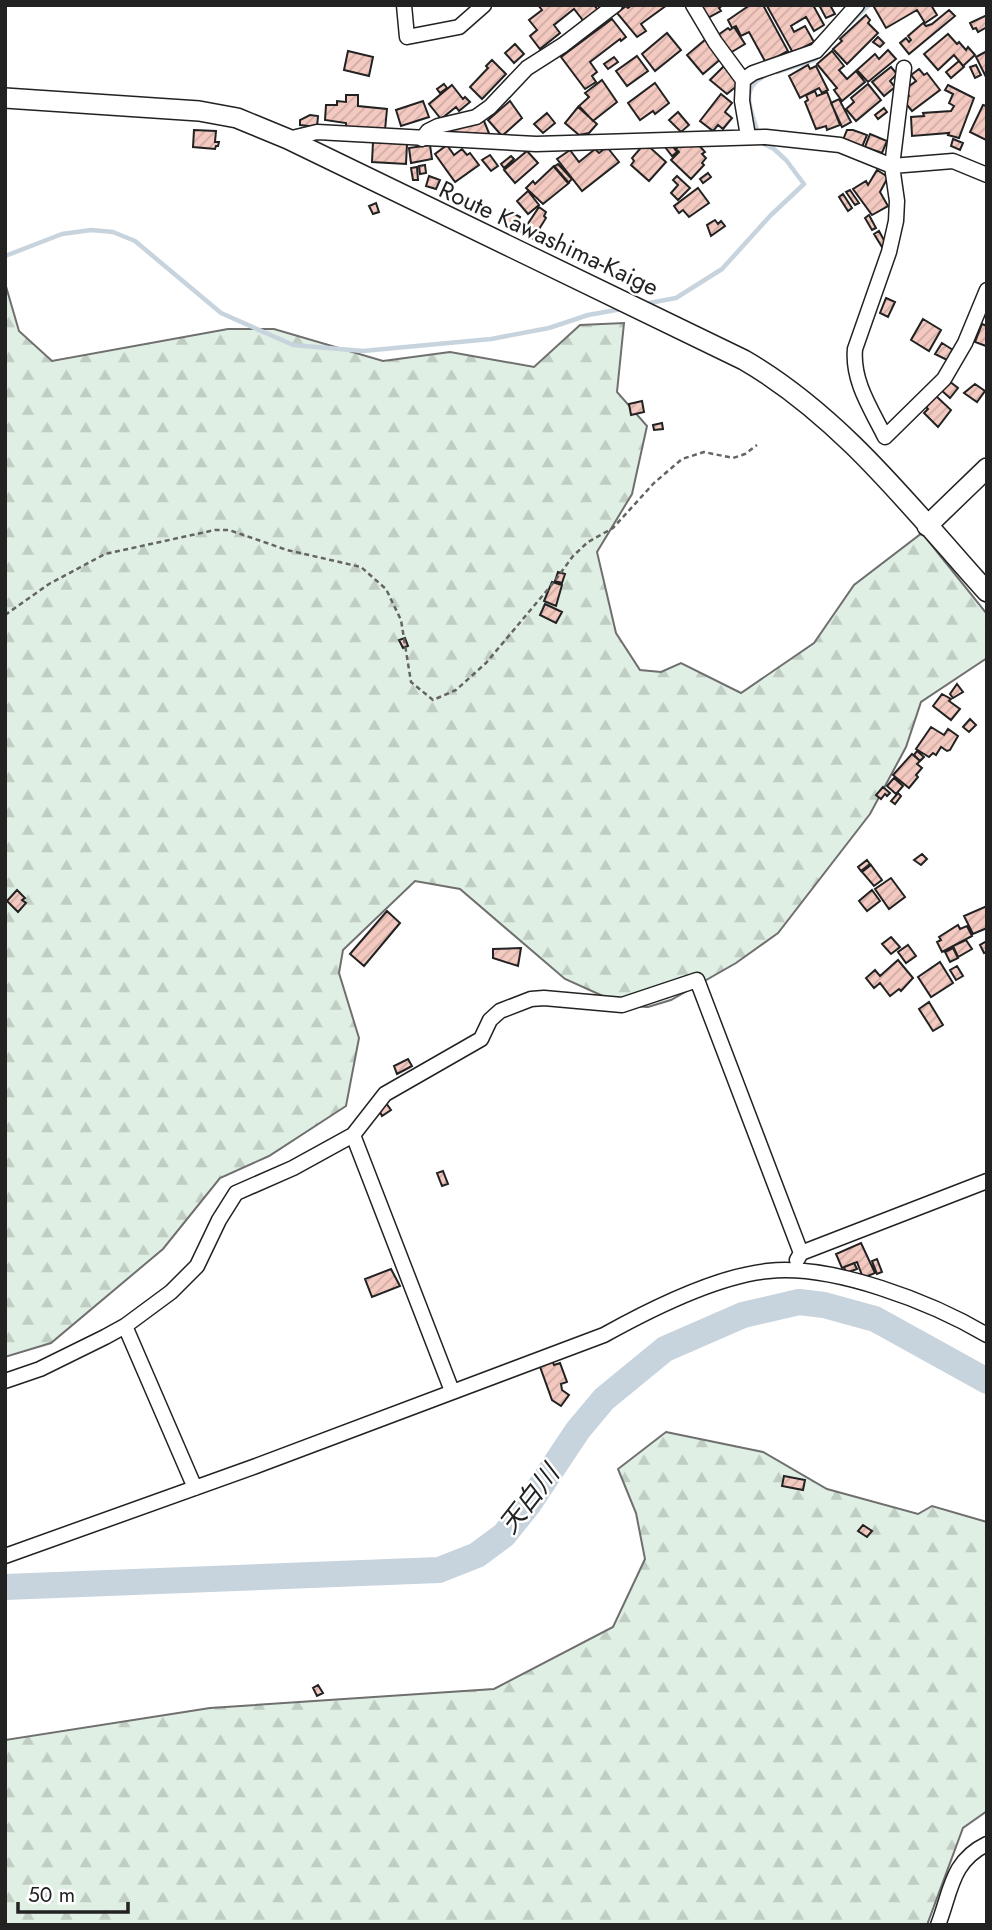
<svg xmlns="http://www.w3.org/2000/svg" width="992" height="1930" font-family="Jost,'Noto Sans JP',sans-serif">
	<defs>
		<pattern id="forest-firs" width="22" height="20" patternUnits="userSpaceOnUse" patternTransform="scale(1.75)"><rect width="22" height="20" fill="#e0efe3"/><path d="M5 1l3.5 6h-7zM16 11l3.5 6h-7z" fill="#c0cdc2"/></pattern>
		<pattern id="building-hatch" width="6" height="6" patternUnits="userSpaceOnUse" patternTransform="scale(1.75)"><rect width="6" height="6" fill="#f3c9c0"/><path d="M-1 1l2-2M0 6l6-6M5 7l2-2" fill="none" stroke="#d0aca5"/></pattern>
	</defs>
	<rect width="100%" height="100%" fill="#fff"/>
	<!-- forest -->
	<path fill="url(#forest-firs)" stroke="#6f6f6f" stroke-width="2" d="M5,283L19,331L52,361L228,329H274L383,361L450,352L534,367L580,325L624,323L617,392L647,426L632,494L597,552L616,633L640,670L661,672L681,663L741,693L814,643L854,585L922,533L987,614V658L921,702L906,747L870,814L778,933L736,963L671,1000L648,1007L625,1006L565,979L460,889L415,881L343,950L339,973L359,1038L346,1106L269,1156L220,1178L163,1249L51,1343L5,1357Z
		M666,1432L763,1452L827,1489L918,1514L932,1506L987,1522V1811L963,1828L927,1925H5V1740L210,1708L494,1689L613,1627L645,1559L636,1513L618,1469Z"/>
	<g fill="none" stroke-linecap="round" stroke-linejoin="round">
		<!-- stream -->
		<path stroke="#c7d3dd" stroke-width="4.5" d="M848,25L869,5
			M777,72L814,60L820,55
			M758,134C752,110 738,88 765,76
			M5,256L62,234L91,230L113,232L135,241L221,313L293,345L363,351L491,339L549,328L588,315L622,309
			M644,304L676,298L722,269L771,215L804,184L786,160L774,149L760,142"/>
		<!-- river -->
		<path stroke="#c7d3dd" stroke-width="26" d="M5,1587L439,1570L477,1555L504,1535L528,1505L578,1430L604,1399L665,1349L743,1315L799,1302L824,1305L875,1319L987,1381"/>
	</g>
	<!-- building -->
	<path fill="url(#building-hatch)" stroke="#222" stroke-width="2" d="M538,5H594L600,13L585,23L574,9L554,25L560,33L540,49L530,36L537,30L529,20L542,10Z
		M632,5H667L641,24L646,31L637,37L617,13L626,6L628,8Z
		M700,5H723L719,8L721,11L708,18Z
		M750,5H763L788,51L766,63L749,32L741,36L736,26L732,28L728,20Z
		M769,5H813L824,25L814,31L806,17L791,26L794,32L805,26L814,42L793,53L767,6Z
		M819,5H830L835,14L826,18Z
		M878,5H931L937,15L925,23L917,10L886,28L874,7Z
		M949,10L955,16L909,54L900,43L906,38L909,42L911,40L908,36L923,23L926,26L932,24Z
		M866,15L870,20L868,23L878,33L847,64L833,49L842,41L840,39Z
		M987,15V27L978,32L976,28L973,29L970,23Z
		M612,19L626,37L621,41L620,39L590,62L597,72L592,76L596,82L585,89L561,57Z
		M734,27L745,44L730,53L718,35L728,28L730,30Z
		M667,33L681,50L655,71L642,54Z
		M948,34L957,44L959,42L966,50L968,47L975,55L963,66L954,55L938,70L924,54Z
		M878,37L884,43L880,47L873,42Z
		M706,39L722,58L703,74L687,55Z
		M515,44L524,54L514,63L505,53Z
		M888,50L896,59L868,82L857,70L875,54L879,59Z
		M348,51L373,57L369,76L344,70Z
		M832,51L844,66L839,70L847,79L856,71L865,82L842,101L834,90L837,88L817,64Z
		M987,51V79L976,57Z
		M637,56L648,71L627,86L616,71Z
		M614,57L618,62L608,69L604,64Z
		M492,60L506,74L482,99L470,87L488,68L486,66Z
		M959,61L964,67L951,78L946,72Z
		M808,65L810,69L816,66L828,90L822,93L819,88L800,98L789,76Z
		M976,65L981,75L975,78L970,67Z
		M724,66L735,77L738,85L727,94L710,80Z
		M891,67L897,74L890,81L895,87L884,96L872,82Z
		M919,69L924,75L927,73L940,90L912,111L903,100L909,96L904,90L916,81L911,75Z
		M602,80L617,102L593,121L579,106L589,97L585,93Z
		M655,83L669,103L655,114L653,111L640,120L628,103Z
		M444,84L447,88L440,93L437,89Z
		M868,84L881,100L856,121L846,109L854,102L851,98Z
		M452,85L463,99L465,97L470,102L459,111L456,107L441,119L429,104Z
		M948,85L974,98L959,138L948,135L949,133L912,136L911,117L924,116L923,113L951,111L954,106L949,103L953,94L945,90Z
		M815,91L817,96L827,92L840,125L827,130L826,126L816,129L805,102L808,100L806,95Z
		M721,94L732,103L725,112L732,118L723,129L718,125L713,131L700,121Z
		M346,95H358V106L387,109L385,130L346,127V123L325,120L326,105H337V101L346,102Z
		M839,99L851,122L842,127L831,103Z
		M423,101L429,117L401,126L396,110Z
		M510,101L522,118L502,136L488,120Z
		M983,105L987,106L986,140L970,132Z
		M578,107L597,124L589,133L579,135L565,123Z
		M884,108L887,112L878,119L875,115Z
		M678,112L689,125L681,132L669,120Z
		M547,113L555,123L543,133L534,124Z
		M310,115L318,116L317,127L300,125V120Z
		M484,121L491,138H477L476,133L451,136L449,127Z
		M194,130L216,131L215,142H219L218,146H216L215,149L193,147Z
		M847,130H853L867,135L862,147L843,140Z
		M870,134L887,141L882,153L865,147Z
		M953,139L963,143L960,150L951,146Z
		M373,142L407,144L406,164L372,162Z
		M645,143L666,162L649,181L631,165L634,161L632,158Z
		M670,143L677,152L672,156L665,147Z
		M681,144H698L705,152L702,154L706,158L702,163L704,165L691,179L671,160L679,152L676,149Z
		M430,145L432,159L411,163L409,148Z
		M447,145L454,155L462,149L467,155L470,153L479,165L455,182L435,154Z
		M607,147L619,162L582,191L557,159L570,150L579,162L595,149L599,153Z
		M527,151L538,163L515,183L504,170Z
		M490,155L498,166L491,171L482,160Z
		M511,156L514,159L504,168L501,164Z
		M558,164L572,179L568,183L554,167Z
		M425,165L426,173L420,174L419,166Z
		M554,166L569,183L543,204L526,188L533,181L535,184Z
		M417,167L418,180H413L411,168Z
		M877,170L888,177L880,192L888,206L872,215L853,189L866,181L868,185Z
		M708,173L711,177L703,183L700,179Z
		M429,176L440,180L436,189L426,186Z
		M677,176L690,188L678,200L671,193L678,185L673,180Z
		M698,188L709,203L689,217L683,210L679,213L674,206Z
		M850,190L859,203L855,205L846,192Z
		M528,191L539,205L528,214L517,201Z
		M843,194L852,208L848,211L839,197Z
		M376,203L379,212L373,214L369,206Z
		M539,207L546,212L544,216L546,218L533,239L504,222L509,211L520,217L518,221L527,225Z
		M869,215L876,228L872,230L865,218Z
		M715,220L718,224L721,221L725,226L711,236L707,225Z
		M879,231L886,244L882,247L874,234Z
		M886,298L895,302L888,317L880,313Z
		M923,319L941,330L929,351L911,340Z
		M982,324L987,326L986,346L975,342Z
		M942,343L953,350L947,360L935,354Z
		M949,381L958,388L950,398L941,390Z
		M975,384L985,391L977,402L964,393Z
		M936,396L951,410L938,427L924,413L928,409L926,407Z
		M642,401L644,412L631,415L629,404Z
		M662,423L663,429L654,430L653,425Z
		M558,572L565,574L562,583L555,581Z
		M552,582L562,585L556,606L544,601Z
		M545,604L562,612L556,623L540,615Z
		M405,638L408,646L403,648L399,640Z
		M957,684L963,692L953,698L950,694Z
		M942,694L951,699L949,701L960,709L951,720L933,706Z
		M970,719L976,725L969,732L963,727Z
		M931,727L944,735L948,729L958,736L950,750L947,751L941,747L936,755L933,753L929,757L916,749Z
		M917,751L924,757L920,761L914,755Z
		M912,754L920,761L917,764L922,768L916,775L918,777L909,788L893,775Z
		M894,778L903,786L896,794L887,786Z
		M883,787L890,793L887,796L885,794L881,799L876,795Z
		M898,793L901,796L895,804L891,801Z
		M922,854L927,859L921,865L914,860Z
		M867,860L870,864L861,871L858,867Z
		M871,865L882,880L874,886L862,872Z
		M891,878L905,897L889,909L875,889Z
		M17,890L25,898L22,900L26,903L18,912L7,901Z
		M872,890L880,901L867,911L859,901Z
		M987,906V928L973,934L964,916Z
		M387,911L400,923L364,966L350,954Z
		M958,925L960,929L967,926L972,936L942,952L937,942L941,940L939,937Z
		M891,937L900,947L891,954L882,944Z
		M966,940L972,949L958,957L953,946Z
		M987,941V952L984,953L980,945Z
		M908,945L916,956L906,963L898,952Z
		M521,948L518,966L493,958V949Z
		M953,948L958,958L950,962L945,952Z
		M898,960L913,978L901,991L899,989L890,996L880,983L874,988L866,978L875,970L880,976Z
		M940,962L953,983L931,997L918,977Z
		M957,966L963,976L956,980L950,970Z
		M929,1002L943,1025L933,1031L919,1009Z
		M408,1059L412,1066L397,1074L394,1066Z
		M386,1103L391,1110L382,1116L378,1108Z
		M443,1171L448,1184L442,1186L437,1173Z
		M861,1243L875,1273L863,1278L857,1262L842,1268L836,1254Z
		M877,1259L882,1272L877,1274L872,1261Z
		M854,1263L857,1269L846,1273L844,1267Z
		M391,1269L400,1286L372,1297L365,1279Z
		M552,1360L554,1365L560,1363L567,1382L561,1384L562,1390L569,1395L561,1406L552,1400L539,1364Z
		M784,1476L805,1480L803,1490L782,1486Z
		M863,1525L872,1531L867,1537L858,1531Z
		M318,1685L323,1693L317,1696L313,1688Z"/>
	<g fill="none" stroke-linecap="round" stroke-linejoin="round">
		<defs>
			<path id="street" d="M404,5L407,37L459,27L484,5
				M693,5L715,42L743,80
				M904,68L892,166L897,201L896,221L889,252L855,349C852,381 871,409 885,437L944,379L965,343L987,290
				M748,136L742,101L743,80L753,73L816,51L857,5
				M288,139L317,132L536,144L766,137L840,145L892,166L953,161L987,175
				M422,139L428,131L438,126L476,117L490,107L527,68L563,45L615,5
				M353,1135L452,1391
				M797,1260L801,1253L987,1181
				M125,1326L195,1488
				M5,1381L40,1369L105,1337L125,1326L171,1292L197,1266L219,1220L236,1193L293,1168L353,1135L385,1094L481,1039L490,1020L500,1011L531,999L544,998L622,1005L697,980L801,1253
				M5,1556L256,1466L604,1335C649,1310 717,1276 768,1271C833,1264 931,1302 987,1335
				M938,1925C951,1892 951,1861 987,1844"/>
			<path id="secondary" d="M5,98L199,111L237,118L288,139L744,360C842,417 912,509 987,592
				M927,526L987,468"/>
		</defs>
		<!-- street casing -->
		<use href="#street" stroke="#222" stroke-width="17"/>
		<!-- secondary casing -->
		<use href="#secondary" stroke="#222" stroke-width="22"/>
		<!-- path -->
		<path stroke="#646464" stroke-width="2.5" stroke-dasharray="5 3.5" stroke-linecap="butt" d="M5,615L49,584L105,554L215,530H229L287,550L361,567L386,589L401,620L411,682L433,700L456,690L486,663L554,582L573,556L588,542L613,528L654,483L682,459L704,452L733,458L745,454L757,445"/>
		<!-- street -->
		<use href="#street" stroke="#fff" stroke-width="14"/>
		<!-- secondary -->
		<use href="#secondary" stroke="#fff" stroke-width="19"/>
	</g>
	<g text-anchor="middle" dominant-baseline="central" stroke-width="5" stroke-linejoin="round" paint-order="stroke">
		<!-- street labels -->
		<g font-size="24" fill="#222" stroke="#fff">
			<text transform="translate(549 238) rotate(25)">Route Kawashima-Kaige</text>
		</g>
		<!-- water labels -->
		<g font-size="26" font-style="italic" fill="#222" stroke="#fff">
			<text transform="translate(529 1499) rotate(-52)">天白川</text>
		</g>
	</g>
	<!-- border -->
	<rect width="992" height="1930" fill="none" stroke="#222222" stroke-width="14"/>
	<!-- scale -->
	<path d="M18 1902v10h110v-10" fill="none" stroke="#222222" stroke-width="3.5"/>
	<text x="28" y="1902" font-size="21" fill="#222222" stroke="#ffffff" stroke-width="5" paint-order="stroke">50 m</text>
</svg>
